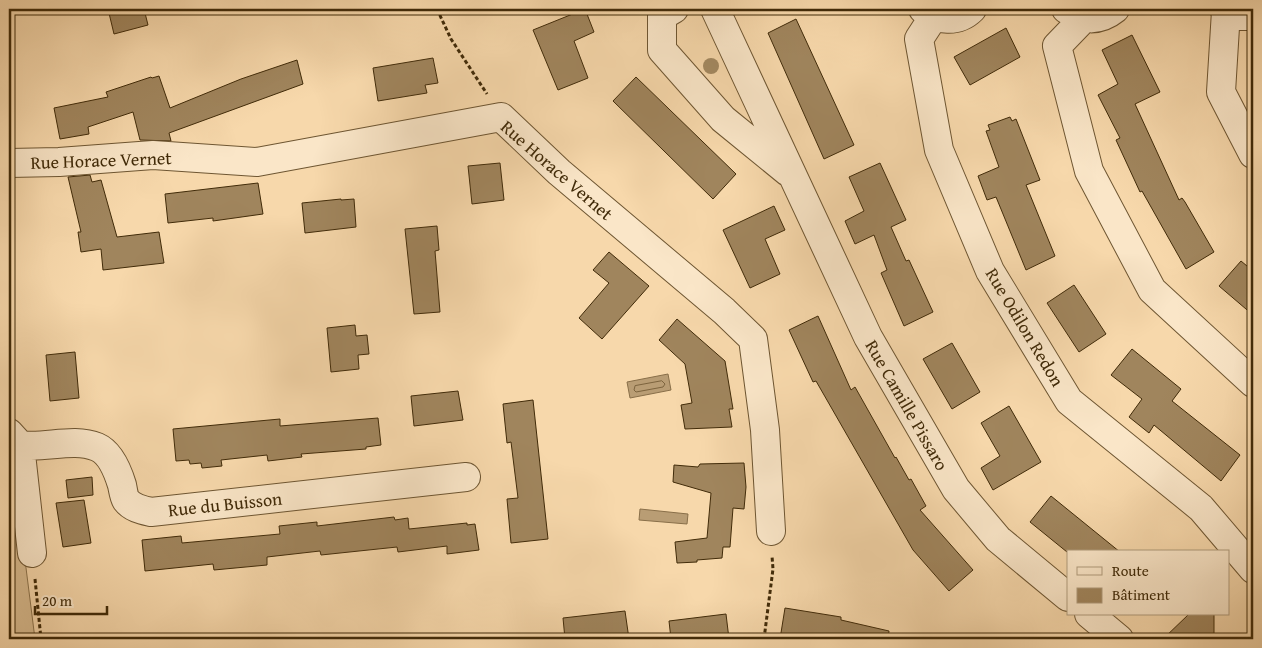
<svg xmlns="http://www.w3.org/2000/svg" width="1262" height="648" font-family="'Gentium Book Plus',serif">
	<rect width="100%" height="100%" fill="#f7d8ab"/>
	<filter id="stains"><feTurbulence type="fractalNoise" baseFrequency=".004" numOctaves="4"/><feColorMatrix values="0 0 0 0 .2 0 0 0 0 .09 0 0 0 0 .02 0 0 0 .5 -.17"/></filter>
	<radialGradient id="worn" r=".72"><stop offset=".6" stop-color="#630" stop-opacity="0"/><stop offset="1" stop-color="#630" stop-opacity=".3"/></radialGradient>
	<!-- green -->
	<path fill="#d8bb8f" stroke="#8c734c" d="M9,473H14L35,639H9Z"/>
	<!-- water -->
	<path fill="#b99d74" stroke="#896f49" d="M668,374L671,390L630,398L627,382Z
		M640,509L688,514L687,524L639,520Z"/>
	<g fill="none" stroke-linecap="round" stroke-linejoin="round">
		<!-- shore -->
		<path stroke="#7d643e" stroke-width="1" d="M662,381L665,384L663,387L636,392L634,390L635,386Z"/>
	</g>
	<!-- building -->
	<path fill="#a0855d" stroke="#412b09" d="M108,9H144L148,25L114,34Z
		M585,9L594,32L574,41L588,78L558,90L533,30Z
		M796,19L854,145L824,159L768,33Z
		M1006,28L1020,57L970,85L954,57Z
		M1132,35L1160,92L1135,104L1179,200L1182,198L1185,202L1214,252L1186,269L1142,191L1140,192L1116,140L1120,138L1098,95L1118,84L1102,50Z
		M433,58L438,83L425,85L427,93L378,101L373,68Z
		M297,60L303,84L169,133L171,141L140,140L133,112L88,127L89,134L60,139L54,108L108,97L106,92L151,77L152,78L159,76L170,108L241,79Z
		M636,77L736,174L713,199L613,101Z
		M1010,117L1012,121L1016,119L1040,180L1026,185L1055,256L1026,270L996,197L987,200L978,176L999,167L986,131L990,130L988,125Z
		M500,163L504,200L472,204L468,166Z
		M880,163L906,220L891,227L906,261L909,260L933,312L904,326L881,273L887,270L874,235L855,244L845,221L864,211L849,177Z
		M90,175L92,182L101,180L117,237L159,232L164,263L103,270L101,249L81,252L78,232H81L68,177Z
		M258,183L263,214L213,221V218L168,223L165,194Z
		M341,199V200L354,199L356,227L305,233L302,203Z
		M774,206L785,230L765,239L780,274L750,288L723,230Z
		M437,226L439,250L435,251L440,312L414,314L405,229Z
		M609,252L649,286L602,339L579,318L609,283L593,270Z
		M1241,261L1253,271V315L1219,286Z
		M1074,285L1106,334L1079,352L1047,303Z
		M818,316L851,390L855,387L895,458L896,457L909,480L911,479L926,506L920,510L973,570L949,591L913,550L816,381L813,382L789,330Z
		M677,319L725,361L733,409H729L732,427L685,429L681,405L692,403L685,364L659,340Z
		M355,325L356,336L367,335L369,354L358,355L359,369L331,372L327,328Z
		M952,343L980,392L952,409L923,359Z
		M1132,349L1181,389L1172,401L1240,455L1221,481L1154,425L1149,433L1129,417L1142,399L1111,375Z
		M75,352L79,398L50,401L46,355Z
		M458,391L463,420L414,426L411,396Z
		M533,400L548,539L511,543L507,499L518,498L511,442L507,443L503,404Z
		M1009,406L1041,462L993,490L981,468L1000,456L981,423Z
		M378,418L381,445L366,447V449L301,454L302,457L268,461L267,455L221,460L222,466L202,468L201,463L190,464L189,460L176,461L173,429L280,419V426Z
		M744,463L746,487L744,509L733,508L730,547H723L722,558L697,560V562L677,563L675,542L707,538L711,493L673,482L674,465L698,467L700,464Z
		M92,477L93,495L68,498L66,480Z
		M1051,496L1120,552H1067L1030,522Z
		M84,500L91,543L63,547L56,503Z
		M394,517L395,520L408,518L409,529L467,523V525L475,524L479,550L447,554V546L398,552L397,547L321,555L320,551L267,557V565L214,570L213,564L145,571L142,540L181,536L182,543L280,534L279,526L317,522V526Z
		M785,608L841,617V620L889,631L888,639H780Z
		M625,611L629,639H565L563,618Z
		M726,614L729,639H671L669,621Z
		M1189,614H1214V639H1163Z"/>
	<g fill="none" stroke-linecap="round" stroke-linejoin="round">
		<defs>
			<path id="minor" d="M674,9L662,16V50L723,119L788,172
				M715,9L868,337L956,489L998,539L1068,597
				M923,9C937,21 958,23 972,9
				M1066,9C1082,21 1099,22 1115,9
				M1224,9L1236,16H1253
				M1226,11L1221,92L1253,154
				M934,16L919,39L939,150L990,271L1069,401L1201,508L1253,569
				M1084,18L1057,46L1089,171L1152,290L1253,383
				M9,163L59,162L153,155L257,162L501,117L559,172L724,311L753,339L765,430L771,531
				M9,433L20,445L32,553
				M20,445C45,449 73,437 97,447C111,453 118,472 122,485C123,490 124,497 126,500C132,508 142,510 151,512L466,477
				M1089,614L1119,639"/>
		</defs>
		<!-- minor casing -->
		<use href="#minor" stroke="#6e5632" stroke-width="30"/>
		<!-- path -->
		<path stroke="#412b09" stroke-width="3" stroke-dasharray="4 2.5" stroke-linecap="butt" d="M437,9L451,39L487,94
			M35,579L41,639
			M764,639L773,569L772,556"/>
		<!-- minor -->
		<use href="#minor" stroke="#fae6c8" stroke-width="28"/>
	</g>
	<!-- trees -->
	<circle fill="#a38961" cx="711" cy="66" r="8"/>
	<g text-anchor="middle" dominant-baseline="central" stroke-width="4.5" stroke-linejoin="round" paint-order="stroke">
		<!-- street labels -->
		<g font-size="18" fill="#412b09" stroke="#fae6c8">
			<text transform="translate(101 160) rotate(-2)">Rue Horace Vernet</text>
			<text transform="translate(557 170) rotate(41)">Rue Horace Vernet</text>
			<text transform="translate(1025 327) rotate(59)">Rue Odilon Redon</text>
			<text transform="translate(907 405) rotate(60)">Rue Camille Pissaro</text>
			<text transform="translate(225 504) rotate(-6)">Rue du Buisson</text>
		</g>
	</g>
	<!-- margin -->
	<rect width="1262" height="648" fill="none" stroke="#f7d8ab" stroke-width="30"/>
	<rect x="10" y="10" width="1242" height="628" fill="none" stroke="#412b09" stroke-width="2.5"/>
	<rect x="15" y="15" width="1232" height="618" fill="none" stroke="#412b09"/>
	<!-- legend -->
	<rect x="1067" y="550" width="162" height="65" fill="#fae6c8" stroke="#b09b7c"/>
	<rect x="1077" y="567" width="25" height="8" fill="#fae6c8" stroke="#b09b7c"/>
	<text x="1112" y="576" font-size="15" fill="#412b09">Route</text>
	<rect x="1077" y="588" width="25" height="15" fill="#a0855d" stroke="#b09b7c"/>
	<text x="1112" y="600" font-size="15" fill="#412b09">Bâtiment</text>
	<!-- scale -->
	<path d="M35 606v8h72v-8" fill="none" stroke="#412b09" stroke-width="2.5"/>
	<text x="42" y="606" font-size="15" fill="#412b09" stroke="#fae6c8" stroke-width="4" paint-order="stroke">20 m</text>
	<rect width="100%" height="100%" filter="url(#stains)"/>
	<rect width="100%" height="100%" fill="url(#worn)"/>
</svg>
